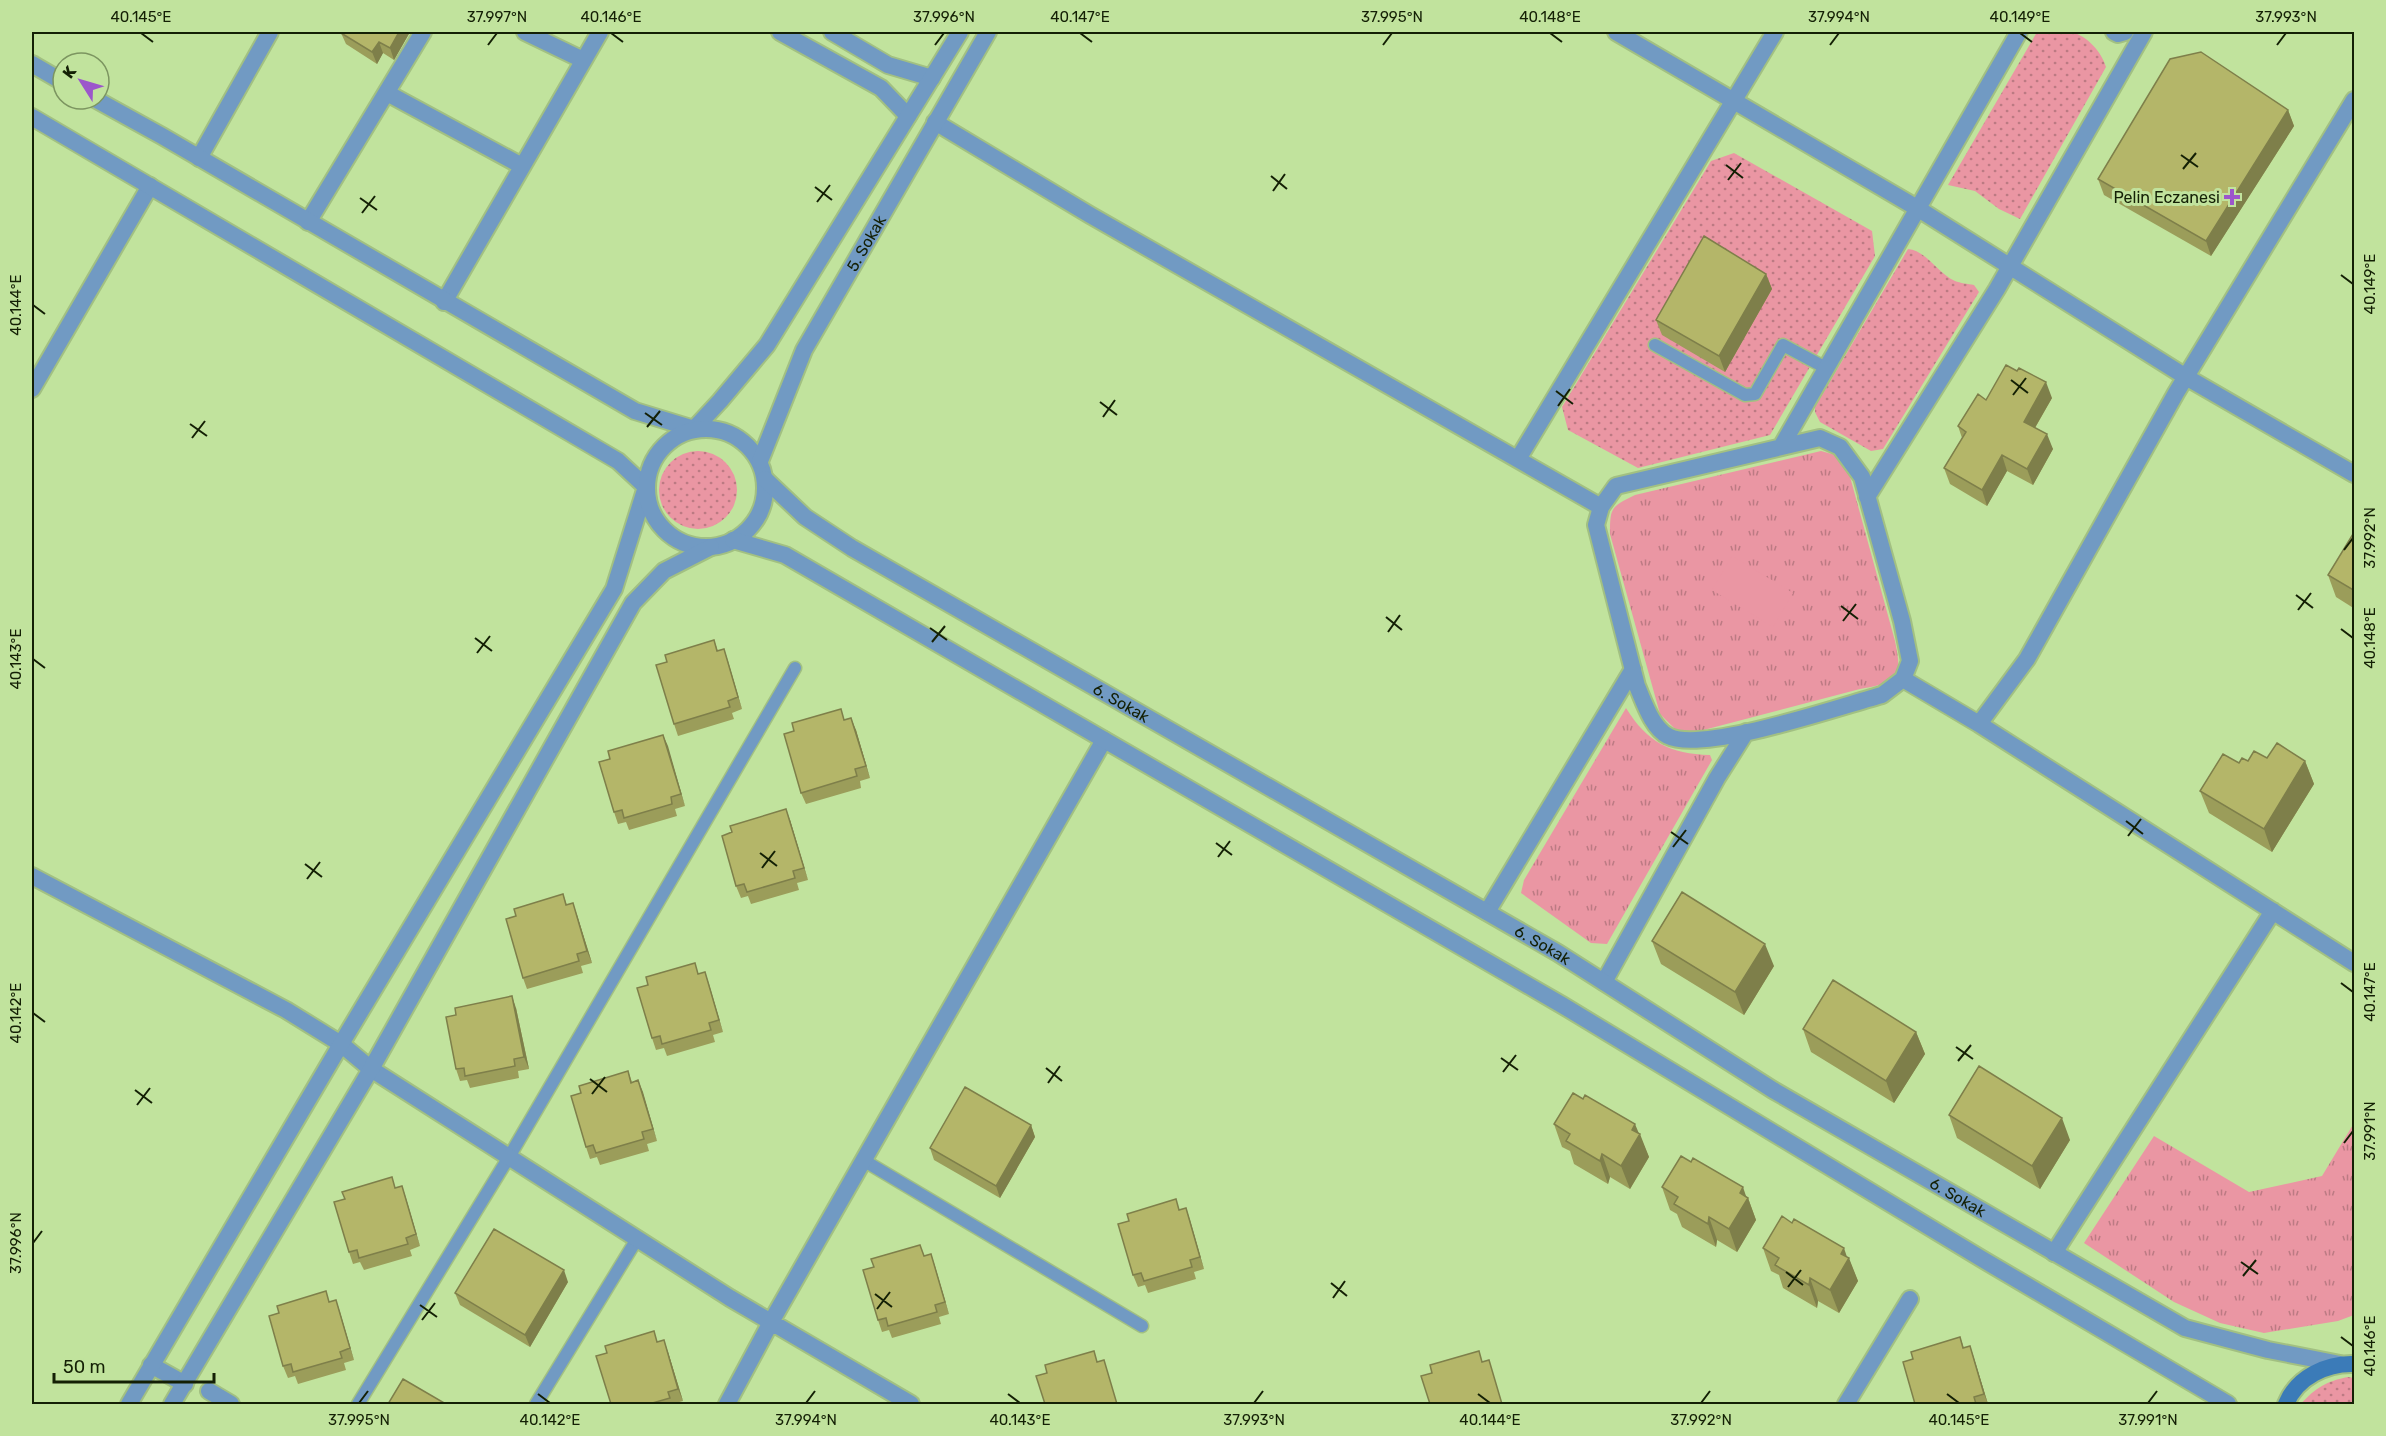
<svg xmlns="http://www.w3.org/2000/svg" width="2386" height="1436" font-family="Rubik,sans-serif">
	<defs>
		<pattern id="grass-dots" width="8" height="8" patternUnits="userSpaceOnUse" patternTransform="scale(1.5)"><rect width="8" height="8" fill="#ea96a3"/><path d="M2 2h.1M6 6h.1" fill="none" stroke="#bc7a83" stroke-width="1.8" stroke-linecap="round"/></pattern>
		<pattern id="park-tufts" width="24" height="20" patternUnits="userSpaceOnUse" patternTransform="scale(1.5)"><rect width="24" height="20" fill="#ea96a3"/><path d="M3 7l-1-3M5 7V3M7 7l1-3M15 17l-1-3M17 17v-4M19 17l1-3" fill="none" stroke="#bc7a83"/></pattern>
	</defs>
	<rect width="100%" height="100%" fill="#c1e39d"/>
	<!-- grass -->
	<path fill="url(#grass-dots)" d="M2037,32C2047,31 2062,29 2072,32C2088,37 2101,51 2106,67L2020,219L1999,209L1975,191L1948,185Z
		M1734,153L1872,231L1875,256L1770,435L1638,468L1568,430L1562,407L1711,161Z
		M1908,249C1927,251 1937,273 1955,281C1960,283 1968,284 1974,285L1979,292L1883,449L1871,451L1820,422L1815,412V407Z
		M659 490a39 39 0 1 1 78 0a39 39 0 1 1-78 0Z
		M2348,1377L2354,1378V1404H2301C2315,1388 2327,1381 2348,1377Z"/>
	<!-- park -->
	<path fill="url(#park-tufts)" d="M1821,451L1839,456L1849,473L1895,641C1903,680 1899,682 1860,689L1696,732L1676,730L1660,714L1610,534C1610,507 1611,507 1635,495Z
		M1626,708C1647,742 1670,754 1710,755L1712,760L1607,944L1591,943L1521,893L1524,880Z
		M2354,1123V1315L2338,1321L2264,1333L2220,1323L2174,1302L2084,1243L2154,1136L2249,1192L2322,1176Z"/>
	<!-- pitch -->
	<path fill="#ea96a3" d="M1732,556L1793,593L1773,627L1712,590Z"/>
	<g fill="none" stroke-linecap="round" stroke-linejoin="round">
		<defs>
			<path id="service" d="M1655,345L1745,395L1755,394L1783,345L1826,368
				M863,1160L1142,1326
				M358,1404L509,1157L795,668
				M536,1404L637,1239"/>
			<path id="minor" d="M525,32L583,60
				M780,32L881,88L908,116
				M832,32L888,65L932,78
				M1616,32L1917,208L2186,377L2354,474
				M2114,32L2118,34L2125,32
				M387,93L522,166
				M935,122L1090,215L1601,507
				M199,158L270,32
				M308,222L423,32
				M444,302L600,32
				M32,389L150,186
				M1820,438L1840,447L1862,477L1902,621L1910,661L1903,679L1882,695C1841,706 1702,754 1668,736C1652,728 1644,702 1637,686L1596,525L1601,507L1616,486Z
				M1781,447L2019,32
				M1518,459L1775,32
				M1867,497L1997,289L2144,32
				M1903,679L1979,724L2354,963
				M1979,724L2027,659L2176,393L2354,100
				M32,876L286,1010L341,1044L371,1069L730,1298L911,1404
				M1487,912L1633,669
				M1604,982L1717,778L1746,732
				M2054,1253L2273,911
				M151,1365L185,1384
				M209,1391L231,1404
				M727,1404L771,1322L1104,740
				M1846,1404L1910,1299"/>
			<g id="tertiary">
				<path d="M32,64L63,82"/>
				<path d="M95,99L162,136L635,411L694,429L720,401L767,345L960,32"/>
				<path d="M32,117L618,461L646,487L614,589L341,1044L129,1404"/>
				<circle cx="706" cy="488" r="59"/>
				<path id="s1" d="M760,461L804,350L988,32"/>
				<path id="s2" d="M765,479L805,517L852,548L1558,953L1773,1090L2185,1328L2268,1350L2340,1364"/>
				<path d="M733,540L785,555L1562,1005L1982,1259L2228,1404"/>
				<path d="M172,1404L371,1069L633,603L664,571L711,547"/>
			</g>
			<path id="secondary" d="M2286,1404C2297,1377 2327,1363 2354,1364"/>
		</defs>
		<!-- service casing -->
		<use href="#service" stroke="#a2c082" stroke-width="15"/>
		<!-- minor casing -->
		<use href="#minor" stroke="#a2c082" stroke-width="20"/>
		<!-- tertiary casing -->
		<use href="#tertiary" stroke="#a2c082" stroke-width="20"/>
		<!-- secondary casing -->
		<use href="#secondary" stroke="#a2c082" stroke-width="20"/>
		<!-- service -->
		<use href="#service" stroke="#719ac3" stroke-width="12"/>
		<!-- minor -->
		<use href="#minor" stroke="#719ac3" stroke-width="16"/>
		<!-- tertiary -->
		<use href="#tertiary" stroke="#719ac3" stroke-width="16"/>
		<!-- secondary -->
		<use href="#secondary" stroke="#3b7bb8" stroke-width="16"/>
	</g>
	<!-- wall -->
	<path fill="#9b9d5a" d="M342,32H410L394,60L383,53L377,64L346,44L341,33Z
		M2288,110L2294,126L2211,256L2104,195L2098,179Z
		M1766,274L1772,289L1725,372L1662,335L1656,320Z
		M2052,398L2035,428L2053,449L2033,485L2007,471L1987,506L1950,484L1944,468L1962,438L1958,426L1986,400Z
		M2355,535V609L2336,597L2328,575Z
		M714,640L718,651L724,649L742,709L732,713L734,719L678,736L674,724L667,662Z
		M845,720L856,730L870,778L860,781L861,788L806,804L801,793Z
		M663,735L685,806L675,809L677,816L629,830L626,822L618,824L614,812L610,759Z
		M2267,758L2305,761L2314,784L2272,852L2209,813L2200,791L2239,763L2248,761Z
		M790,820L808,880L797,883L799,890L751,904L748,896L741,898L736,886Z
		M563,894L567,905L577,915L592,963L581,966L583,973L527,989L523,978L516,916Z
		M1652,941L1774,966L1744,1015L1661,964Z
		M705,972L723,1032L713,1035L715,1042L667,1056L664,1048L656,1050L652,1038L698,974Z
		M516,1008L529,1069L518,1071L519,1078L470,1088L467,1080L460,1081L456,1069Z
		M1803,1029L1916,1032L1925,1054L1894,1103L1811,1052Z
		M628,1071L632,1082L638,1080L657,1141L647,1144L649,1151L600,1165L597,1157L590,1159L586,1147L581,1093Z
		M1949,1115L2070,1140L2040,1189L1957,1138Z
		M1554,1124L1639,1134L1649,1157L1630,1189L1610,1177L1608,1184L1574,1164L1570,1151L1562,1147Z
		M1031,1125L1035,1137L1000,1198L934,1160L930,1148Z
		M402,1186L420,1246L410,1250L412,1256L364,1270L360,1262L353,1264L349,1252L395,1188Z
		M1662,1187L1746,1197L1748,1198L1756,1220L1737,1252L1717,1240L1716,1247L1682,1227L1677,1214L1670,1210Z
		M1186,1208L1204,1269L1194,1272L1196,1279L1148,1293L1145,1285L1138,1287L1133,1275L1179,1210Z
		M1763,1248L1848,1257L1858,1281L1839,1313L1818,1301L1817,1308L1783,1288L1779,1275L1771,1271Z
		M931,1254L949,1314L939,1317L941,1324L892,1338L889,1330L882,1332L878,1320L924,1256Z
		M568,1282L530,1347L460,1305L455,1293Z
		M336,1300L354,1360L344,1363L346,1370L298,1384L295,1376L288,1378L283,1366L330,1302Z
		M1960,1337L1964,1348L1970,1346L1988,1404H1915L1913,1359Z
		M657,1342L668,1352L683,1401L672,1404H611Z"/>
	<!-- shaded-wall -->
	<path fill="#7e7f4a" d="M399,32H410L394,60L390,48Z
		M379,42L383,53L377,64L372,52Z
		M2288,110L2294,126L2211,256L2206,241Z
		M1766,274L1772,289L1725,372L1719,356Z
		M2046,382L2052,398L2029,438L2024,422Z
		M2047,434L2053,449L2033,485L2027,469Z
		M2002,455L2007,471L1987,506L1982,490Z
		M724,649L728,661L742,709L738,697Z
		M851,718L856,730L870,778L866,766Z
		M663,735L668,746L685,806L681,794Z
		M2305,761L2314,784L2272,852L2264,829Z
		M786,809L790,820L808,880L804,868Z
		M573,903L577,915L592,963L587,951Z
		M1765,944L1774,966L1744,1015L1735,992Z
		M705,972L709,984L723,1032L719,1020Z
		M512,996L516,1008L529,1069L524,1057Z
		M1916,1032L1925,1054L1894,1103L1886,1081Z
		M638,1080L643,1092L657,1141L653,1129Z
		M2062,1118L2070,1140L2040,1189L2032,1166Z
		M1635,1124L1640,1136V1134L1649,1157L1630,1189L1621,1166L1632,1130Z
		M1031,1125L1035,1137L1000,1198L996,1186Z
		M1602,1154L1610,1177L1608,1184L1600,1161Z
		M402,1186L406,1198L420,1246L416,1234Z
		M1743,1187L1747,1199L1748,1198L1756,1220L1737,1252L1729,1229L1740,1193Z
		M1186,1208L1190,1220L1204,1269L1200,1257Z
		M1709,1217L1717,1240L1716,1247L1708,1224Z
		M1844,1248L1848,1260L1849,1258L1858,1281L1839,1313L1830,1290L1841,1254Z
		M931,1254L935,1266L949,1314L945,1302Z
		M564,1270L568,1282L530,1347L525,1335Z
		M1810,1278L1818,1301L1817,1308L1809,1285Z
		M336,1300L340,1312L354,1360L350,1348Z
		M664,1340L668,1352L683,1401L678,1389Z
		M1970,1346L1974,1358L1988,1404L1984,1394Z"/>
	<!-- building -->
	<path fill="#b4b669" stroke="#7e7f4a" stroke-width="1.5" d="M342,32H399L390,48L379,42L372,52L341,33Z
		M2201,52L2288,110L2206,241L2098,179L2170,59Z
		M1704,236L1766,274L1719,356L1656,320Z
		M2006,365L2017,371L2019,368L2046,382L2024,422L2047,434L2027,469L2002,455L1982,490L1944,468L1966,432L1958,426L1978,394L1986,400Z
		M2353,534L2355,535V591L2328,575Z
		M714,640L717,651L724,649L738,697L728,701L730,707L674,724L656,665L667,662L665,655Z
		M841,709L844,720L851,718L866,766L855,769L857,776L801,793L784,734L794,731L792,723Z
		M663,735L681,794L671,797L672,804L624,818L622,810L614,812L599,762L610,759L608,751Z
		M2277,743L2305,761L2264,829L2200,791L2223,754L2239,763L2242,758L2248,761L2254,751L2267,758Z
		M786,809L804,868L793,871L795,878L747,892L744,884L736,886L722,836L732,832L730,826Z
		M1682,892L1765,944L1735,992L1652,941Z
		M563,894L566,905L573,903L587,951L577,954L579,961L523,978L506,919L516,916L514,909Z
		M695,963L698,974L705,972L719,1020L709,1023L711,1030L662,1044L660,1036L652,1038L637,988L648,985L646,977Z
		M1833,980L1916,1032L1886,1081L1803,1029Z
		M512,996L524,1057L514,1059L515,1066L465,1076L464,1068L456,1069L446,1017L456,1015L455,1008Z
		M1979,1066L2062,1118L2032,1166L1949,1115Z
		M628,1071L631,1083L638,1080L653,1129L642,1132L644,1139L596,1153L593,1145L586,1147L571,1096L581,1093L579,1086Z
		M965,1087L1031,1125L996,1186L930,1148Z
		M1573,1093L1583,1099L1585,1095L1635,1124L1632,1130L1640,1134L1621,1166L1602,1154L1600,1161L1566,1141L1570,1134L1554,1124Z
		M1681,1156L1691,1162L1693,1158L1743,1187L1740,1193L1748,1198L1729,1229L1709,1217L1708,1224L1674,1204L1678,1197L1662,1187Z
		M392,1177L395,1188L402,1186L416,1234L406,1238L408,1244L359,1258L357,1250L349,1252L334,1202L345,1199L342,1192Z
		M1176,1199L1179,1210L1186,1208L1200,1257L1190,1260L1192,1267L1144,1281L1141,1273L1133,1275L1118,1224L1129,1221L1127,1214Z
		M1782,1216L1792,1223L1794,1219L1844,1248L1841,1254L1849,1258L1830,1290L1810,1278L1809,1285L1775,1265L1779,1258L1763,1248Z
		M494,1229L564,1270L525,1335L455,1293Z
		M920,1245L924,1256L931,1254L945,1302L935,1305L937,1312L888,1326L886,1318L878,1320L863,1270L874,1267L871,1259Z
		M326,1291L329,1302L336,1300L350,1348L340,1352L342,1358L293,1372L291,1364L283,1366L269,1316L279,1313L277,1306Z
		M654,1331L657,1342L664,1340L678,1389L668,1392L670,1398L649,1404H611L596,1356L607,1353L605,1346Z
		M1960,1337L1963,1348L1970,1346L1984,1394L1974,1397L1976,1404H1915L1903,1362L1913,1359L1911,1352Z
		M1094,1351L1097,1362L1104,1360L1117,1404H1045L1036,1376L1047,1373L1045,1365Z
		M1479,1351L1482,1362L1489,1360L1502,1404H1430L1421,1376L1432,1373L1430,1365Z
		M403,1379L446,1404H388Z"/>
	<!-- ticks -->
	<path fill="none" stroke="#142005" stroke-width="2" d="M141,33L153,42M611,33L623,42M1080,33L1092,42M1550,33L1562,42M2020,33L2032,42M488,45L497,33M935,45L944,33M1383,45L1392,33M1830,45L1839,33M2277,45L2286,33M2181,155L2198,167M1726,165L1743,178M2183,169L2196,153M1271,176L1287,189M1728,180L1741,163M815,187L832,200M1273,191L1285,174M360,198L377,210M817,202L830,185M362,213L375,196M2341,275L2353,284M33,305L45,314M2011,380L2028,393M1556,391L1573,404M2013,395L2026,378M1100,402L1117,415M1558,406L1570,389M645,413L662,425M1103,417L1115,400M190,424L207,436M647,427L660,411M192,438L205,421M2344,550L2353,538M2296,595L2313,608M1841,606L1858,619M2298,610L2311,593M1386,617L1402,630M1843,621L1856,604M930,628L947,640M2341,629L2353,638M1388,632L1400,615M475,638L492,651M932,642L945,626M477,653L490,636M33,659L45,668M2126,821L2143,834M1671,832L1688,844M2128,836L2141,819M1216,843L1232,855M1673,847L1686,830M760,853L777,866M1218,857L1230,841M305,864L322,877M762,868L775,851M307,879L320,862M2341,983L2353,992M33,1013L45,1022M1956,1047L1973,1059M1501,1058L1518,1070M1958,1061L1971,1045M1046,1068L1062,1081M1503,1072L1516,1055M590,1079L607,1092M1048,1083L1060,1066M135,1090L152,1103M592,1094L605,1077M137,1105L150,1088M2344,1143L2353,1131M33,1243L42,1231M2241,1262L2258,1274M1786,1272L1803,1285M2243,1276L2256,1260M1331,1283L1347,1296M1788,1287L1801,1270M875,1294L892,1307M1333,1298L1345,1281M420,1305L437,1317M877,1309L890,1292M422,1320L435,1303M2341,1337L2353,1346M538,1394L550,1403M1008,1394L1020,1403M1478,1394L1490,1403M1947,1394L1959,1403M359,1403L368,1391M806,1403L815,1391M1254,1403L1263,1391M1701,1403L1710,1391M2148,1403L2157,1391"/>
	<!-- markers -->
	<path fill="#9c56cb" stroke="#c1e39d" stroke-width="2" d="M2229 188h6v6h6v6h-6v6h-6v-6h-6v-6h6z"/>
	<g text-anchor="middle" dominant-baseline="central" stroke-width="6" stroke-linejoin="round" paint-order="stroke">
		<!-- poi labels -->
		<g font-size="16" fill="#142005" stroke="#c1e39d" text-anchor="end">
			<text x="2220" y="197">Pelin Eczanesi</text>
		</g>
		<!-- street labels -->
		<g font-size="16" fill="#142005" stroke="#c1e39d">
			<text stroke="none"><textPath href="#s1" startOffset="243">5. Sokak</textPath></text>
			<text stroke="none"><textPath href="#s2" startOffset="422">6. Sokak</textPath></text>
			<text stroke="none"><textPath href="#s2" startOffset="908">6. Sokak</textPath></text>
			<text stroke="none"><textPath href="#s2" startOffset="1394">6. Sokak</textPath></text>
		</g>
	</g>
	<!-- border -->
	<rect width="2386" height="1436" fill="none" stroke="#c1e39d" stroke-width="66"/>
	<!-- north arrow -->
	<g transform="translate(81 81) rotate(307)"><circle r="28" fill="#c1e39d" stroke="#7c9560" stroke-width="1.5"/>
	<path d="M0-4.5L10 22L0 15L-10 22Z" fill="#9c56cb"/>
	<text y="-9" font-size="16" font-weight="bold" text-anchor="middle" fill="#142005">K</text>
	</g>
	<!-- scale -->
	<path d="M54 1373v9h160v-9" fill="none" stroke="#142005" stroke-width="3"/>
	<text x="63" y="1373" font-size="18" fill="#142005" stroke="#c1e39d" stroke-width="4.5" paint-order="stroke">50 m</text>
	<rect x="33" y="33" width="2320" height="1370" fill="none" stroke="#142005" stroke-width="2"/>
	<g font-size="15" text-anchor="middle" fill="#142005">
		<text x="141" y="22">40.145°E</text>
		<text x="497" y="22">37.997°N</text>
		<text x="611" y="22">40.146°E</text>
		<text x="944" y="22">37.996°N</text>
		<text x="1080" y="22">40.147°E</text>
		<text x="1392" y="22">37.995°N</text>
		<text x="1550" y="22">40.148°E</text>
		<text x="1839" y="22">37.994°N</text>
		<text x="2020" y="22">40.149°E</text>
		<text x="2286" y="22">37.993°N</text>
		<text transform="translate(2370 284) rotate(-90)" y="5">40.149°E</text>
		<text transform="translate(16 305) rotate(-90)" y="5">40.144°E</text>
		<text transform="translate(2370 538) rotate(-90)" y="5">37.992°N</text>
		<text transform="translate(2370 638) rotate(-90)" y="5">40.148°E</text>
		<text transform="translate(16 659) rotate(-90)" y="5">40.143°E</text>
		<text transform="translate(2370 992) rotate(-90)" y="5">40.147°E</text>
		<text transform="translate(16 1013) rotate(-90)" y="5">40.142°E</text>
		<text transform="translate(2370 1131) rotate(-90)" y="5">37.991°N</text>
		<text transform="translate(16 1243) rotate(-90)" y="5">37.996°N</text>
		<text transform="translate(2370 1346) rotate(-90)" y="5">40.146°E</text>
		<text x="359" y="1425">37.995°N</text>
		<text x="550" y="1425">40.142°E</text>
		<text x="806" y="1425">37.994°N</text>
		<text x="1020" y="1425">40.143°E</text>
		<text x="1254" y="1425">37.993°N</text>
		<text x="1490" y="1425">40.144°E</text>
		<text x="1701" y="1425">37.992°N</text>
		<text x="1959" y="1425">40.145°E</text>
		<text x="2148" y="1425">37.991°N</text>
	</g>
</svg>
